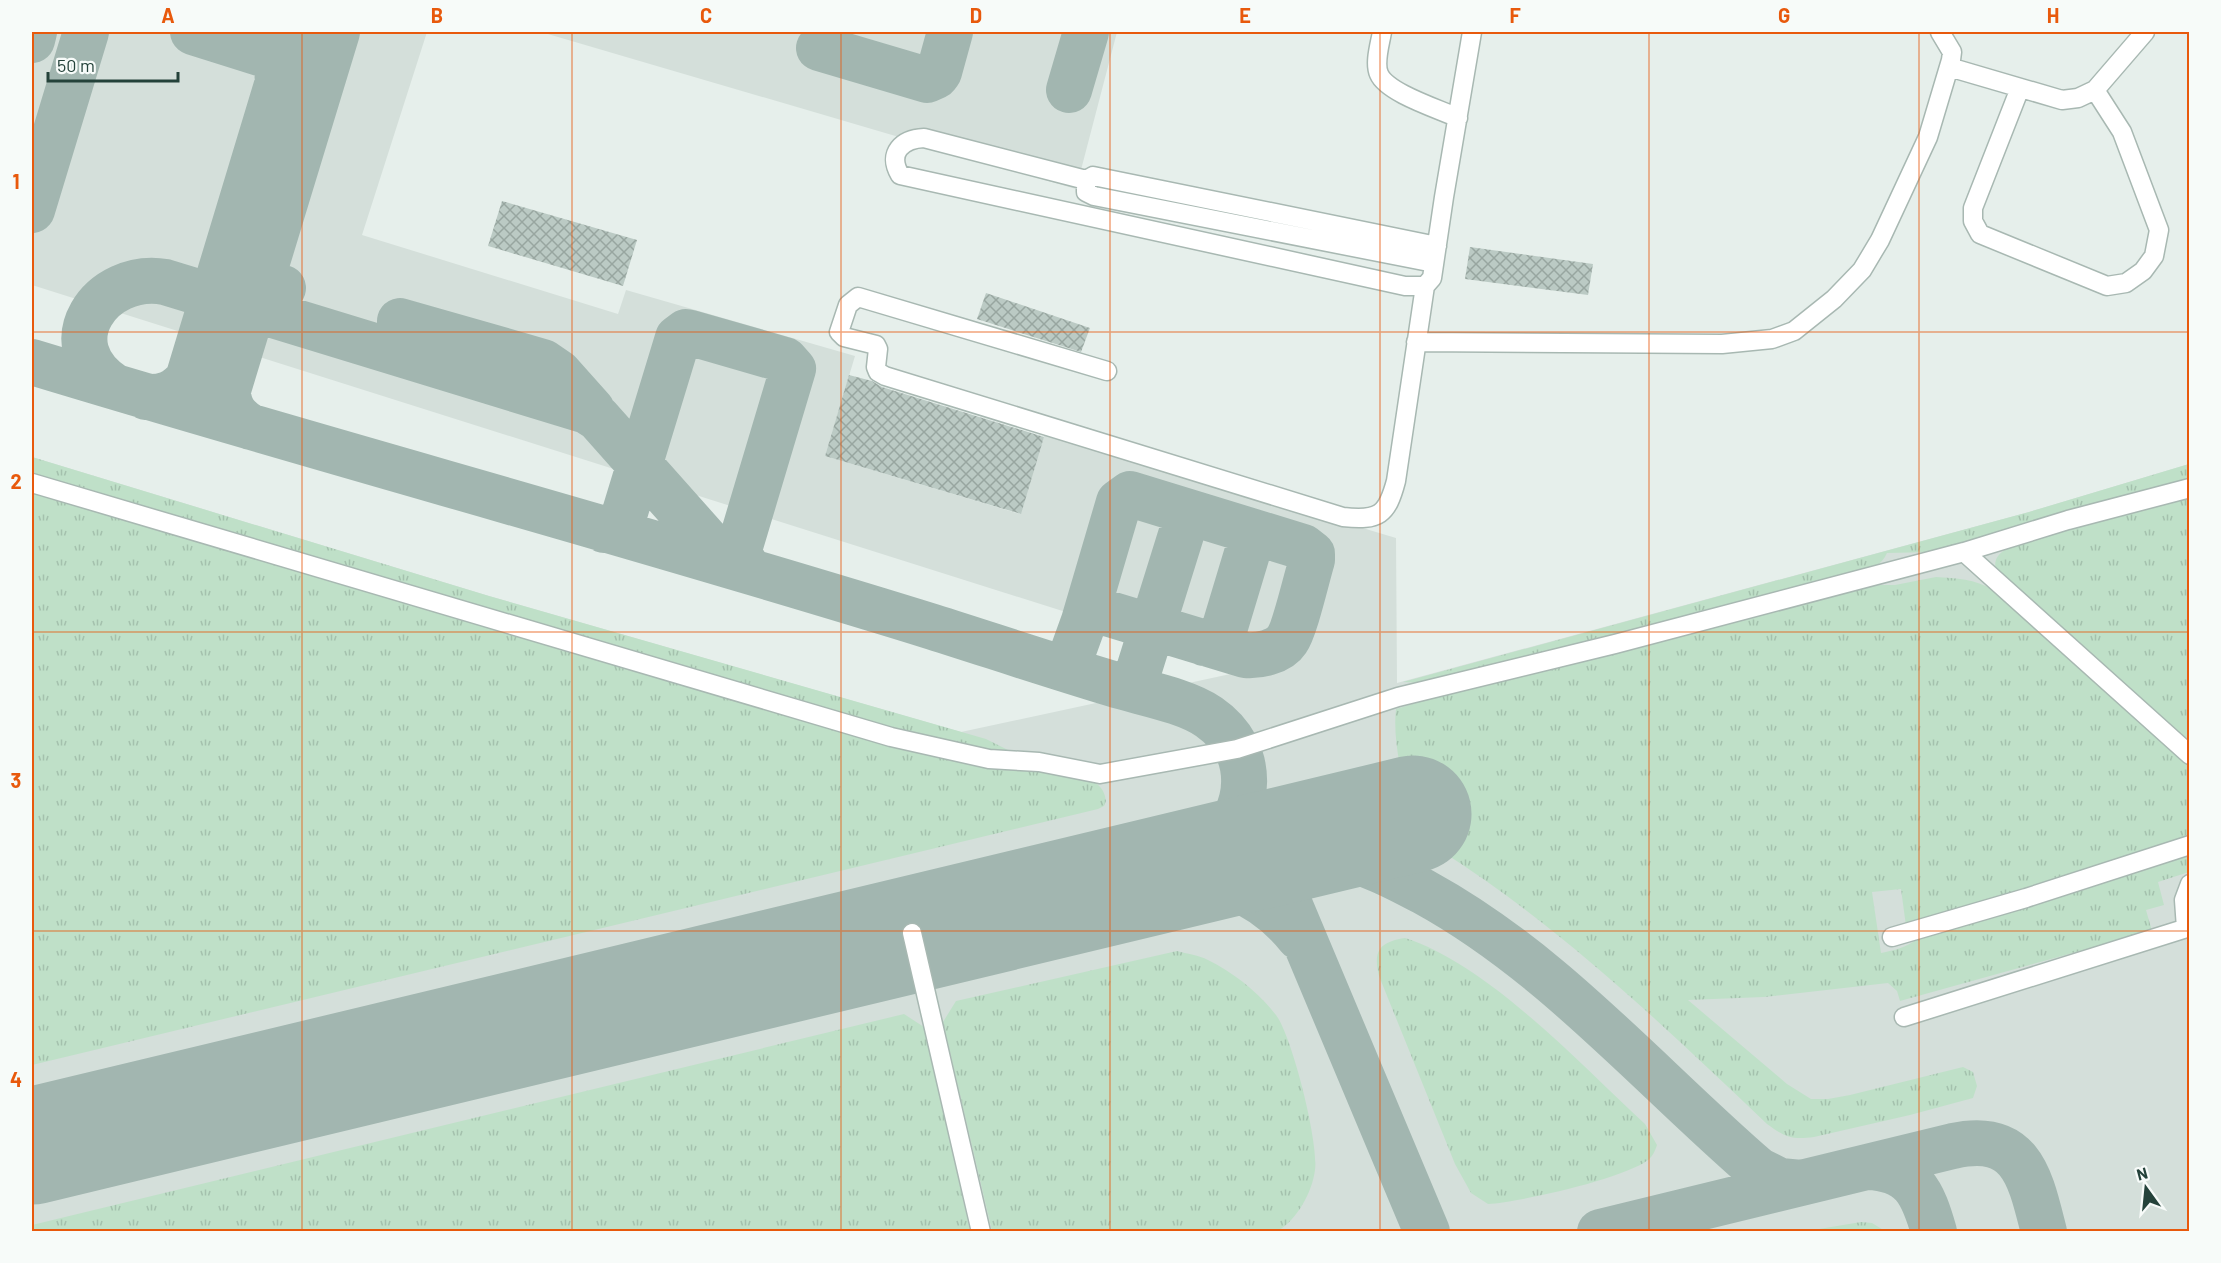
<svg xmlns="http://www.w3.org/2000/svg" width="2221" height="1263" font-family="Barlow,sans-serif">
	<defs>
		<pattern id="grass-tufts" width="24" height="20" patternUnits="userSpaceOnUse" patternTransform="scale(1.5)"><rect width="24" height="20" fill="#bfe0c8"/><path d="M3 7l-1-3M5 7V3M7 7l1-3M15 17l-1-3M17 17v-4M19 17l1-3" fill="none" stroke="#a4c1ad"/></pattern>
		<pattern id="building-cross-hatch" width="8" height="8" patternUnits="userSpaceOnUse" patternTransform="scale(1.5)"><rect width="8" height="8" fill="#bbcac4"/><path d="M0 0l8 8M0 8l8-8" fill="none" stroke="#98a6a0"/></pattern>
	</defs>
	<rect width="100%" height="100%" fill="#e6efeb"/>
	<!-- built -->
	<path fill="#d4dfda" d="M32,32H427L362,235L618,314L626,290L855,356L825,456L1020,514L1045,433L1396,538L1397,683L2029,512L2189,464V1231H32V457L489,596L961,732L1249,670L32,285Z
		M541,32H1117L1076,189Z"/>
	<!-- grass -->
	<path fill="url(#grass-tufts)" d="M32,457L489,596L986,739L1008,750L1009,753L1002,755L928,738L32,474Z
		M2189,464V481L1931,552L1887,553C1881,566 1872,569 1858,572L1422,683L1403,682L2029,512Z
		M32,491L629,670L925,755L1081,777C1094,781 1104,785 1106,801L1104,806L1098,809L32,1065Z
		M2189,495V745L1996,571C1992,555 2004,550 2016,544Z
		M1936,577C1956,578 1975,579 1993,590L2189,765V841L1906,926L1901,889L1872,892L1881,953C1894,950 1906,948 1917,939L2189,849V872L2158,882L2164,905L2146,910L2152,931L1900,1001L1897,991L1888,983L1764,997L1688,1000L1787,1084L1811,1099H1828L1850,1095L1963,1067L1973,1072L1977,1086L1973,1098L1910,1115L1814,1137C1791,1140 1785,1137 1767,1124C1665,1027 1562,928 1443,852L1424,855C1412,812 1391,753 1396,709L1448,693L1804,602L1879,585H1895Z
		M1405,938C1489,965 1580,1064 1645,1124L1657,1145C1655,1151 1653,1156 1648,1160C1623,1179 1520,1202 1488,1204L1471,1193L1455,1164L1379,976C1373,951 1379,942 1405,938Z
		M1177,951C1187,954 1199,955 1208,960C1233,972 1259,993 1276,1015C1292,1036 1319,1143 1315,1170C1312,1193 1297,1219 1278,1231H992L943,1022L956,1001Z
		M904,1014L924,1027L970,1231H32V1225Z
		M1861,1222L1872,1223L1885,1231H1807Z"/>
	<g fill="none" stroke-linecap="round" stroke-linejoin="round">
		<!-- taxiway -->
		<path stroke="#a2b6b0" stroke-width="46" d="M193,32L269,56L277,69L278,82
			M32,40L34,32
			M819,48L927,80L936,76L939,72L950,32
			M1069,90L1086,32
			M32,210L86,32
			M224,260L225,267L228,271L283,288
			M400,321L543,362L559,373L592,410
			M32,362C331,453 634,534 933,627C993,646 1053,666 1113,684C1142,693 1184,700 1209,717C1257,750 1254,812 1211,848C1195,863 1173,869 1153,876
			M115,387C49,344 101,271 165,282L587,411L598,418L718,553L734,564
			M146,397C164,398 176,393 188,379L293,32
			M251,427C236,418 228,408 228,390L337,32
			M604,530H611L622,522L678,338L686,332L691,333L785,360L793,369L738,553L748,569
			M1204,643L1215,642L1222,635L1224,630L1249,547V536L1240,528
			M1058,666L1067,661L1071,657L1084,621L1119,502L1130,494L1303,547L1312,554V560C1307,576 1295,629 1287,640C1279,652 1259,656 1245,655L1103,612C1093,611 1090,614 1084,621
			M1117,685L1131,682L1137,676L1185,522L1193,516H1200
			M1261,824L1288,901L1427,1232
			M1246,854C1274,852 1303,849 1332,855C1365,861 1394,876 1424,892C1552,962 1648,1075 1758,1170L1780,1181L1801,1183
			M1155,878C1214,874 1261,890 1299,937
			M1868,1167C1913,1169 1923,1193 1934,1232
			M1600,1232L1953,1146C2022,1131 2030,1177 2044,1232"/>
		<!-- runway -->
		<path stroke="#a2b6b0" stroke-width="117" d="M32,1146L1413,814"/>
	</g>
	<!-- building -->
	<path fill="url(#building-cross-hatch)" d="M502,201L637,240L623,286L488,246Z
		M1470,247L1593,264L1588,295L1465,279Z
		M986,293L1090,328L1081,352L977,319Z
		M849,375L872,381L882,387L1044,437L1021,514L825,456Z"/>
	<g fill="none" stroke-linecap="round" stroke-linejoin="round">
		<defs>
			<path id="minor" d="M1382,32C1380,44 1374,63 1379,74C1387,93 1439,109 1458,118
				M1949,67L2062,100L2078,98L2095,90L2145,32
				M2020,88L1973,208V221L1980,234L2107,286L2126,283L2143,271L2154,256L2159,230L2122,132L2095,90
				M1086,180L924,138C902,139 887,153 900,175L1405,286H1425L1432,278L1444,197L1472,32
				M1434,263L1094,196L1086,192V180L1093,176L1437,246
				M1416,342L1722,344L1772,339L1794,331L1834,299L1862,270L1880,240L1928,137L1951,60L1952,52L1940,32
				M1107,371L858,297L848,305L839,332L844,337L876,345L878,349L876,367L878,372L885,376L1343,517C1379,521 1387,515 1396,481L1425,286
				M32,483L891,737L989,759L1039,762L1100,774L1237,749L1398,697L1615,644L1964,552L2068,520L2190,488
				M1964,552L2190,755
				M2186,928L2184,900L2190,884
				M912,933L981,1232
				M1892,937L2026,898L2190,845
				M1904,1017L2190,927"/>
		</defs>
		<!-- minor casing -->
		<use href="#minor" stroke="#a8b8b2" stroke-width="21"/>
		<!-- minor -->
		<use href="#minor" stroke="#fff" stroke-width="18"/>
	</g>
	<!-- grid -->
	<path fill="none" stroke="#e8590c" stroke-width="1.5" stroke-opacity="0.55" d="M302,32V1232M572,32V1232M841,32V1232M1110,32V1232M1380,32V1232M1649,32V1232M1919,32V1232M32,332H2190M32,632H2190M32,931H2190"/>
	<!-- border -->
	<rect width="2221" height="1263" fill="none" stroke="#f7fbf9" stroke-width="66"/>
	<!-- north arrow -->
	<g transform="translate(2146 1188) rotate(345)" stroke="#f7fbf9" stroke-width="4.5" paint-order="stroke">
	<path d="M0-4.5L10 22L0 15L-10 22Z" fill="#24423a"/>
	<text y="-9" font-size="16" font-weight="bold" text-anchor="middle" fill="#24423a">N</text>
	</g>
	<!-- scale -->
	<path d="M48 72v9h130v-9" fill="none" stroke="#24423a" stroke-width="3"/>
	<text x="57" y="72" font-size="18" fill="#24423a" stroke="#f7fbf9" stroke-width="4.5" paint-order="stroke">50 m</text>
	<rect x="33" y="33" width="2155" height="1197" fill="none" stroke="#e8590c" stroke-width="2"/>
	<g font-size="20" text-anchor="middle" font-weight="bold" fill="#e8590c">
		<text x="168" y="23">A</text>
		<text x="437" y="23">B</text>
		<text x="706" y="23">C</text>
		<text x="976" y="23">D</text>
		<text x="1245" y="23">E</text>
		<text x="1515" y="23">F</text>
		<text x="1784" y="23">G</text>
		<text x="2053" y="23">H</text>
		<text x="16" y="189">1</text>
		<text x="16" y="489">2</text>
		<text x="16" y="788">3</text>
		<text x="16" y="1087">4</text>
	</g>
</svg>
